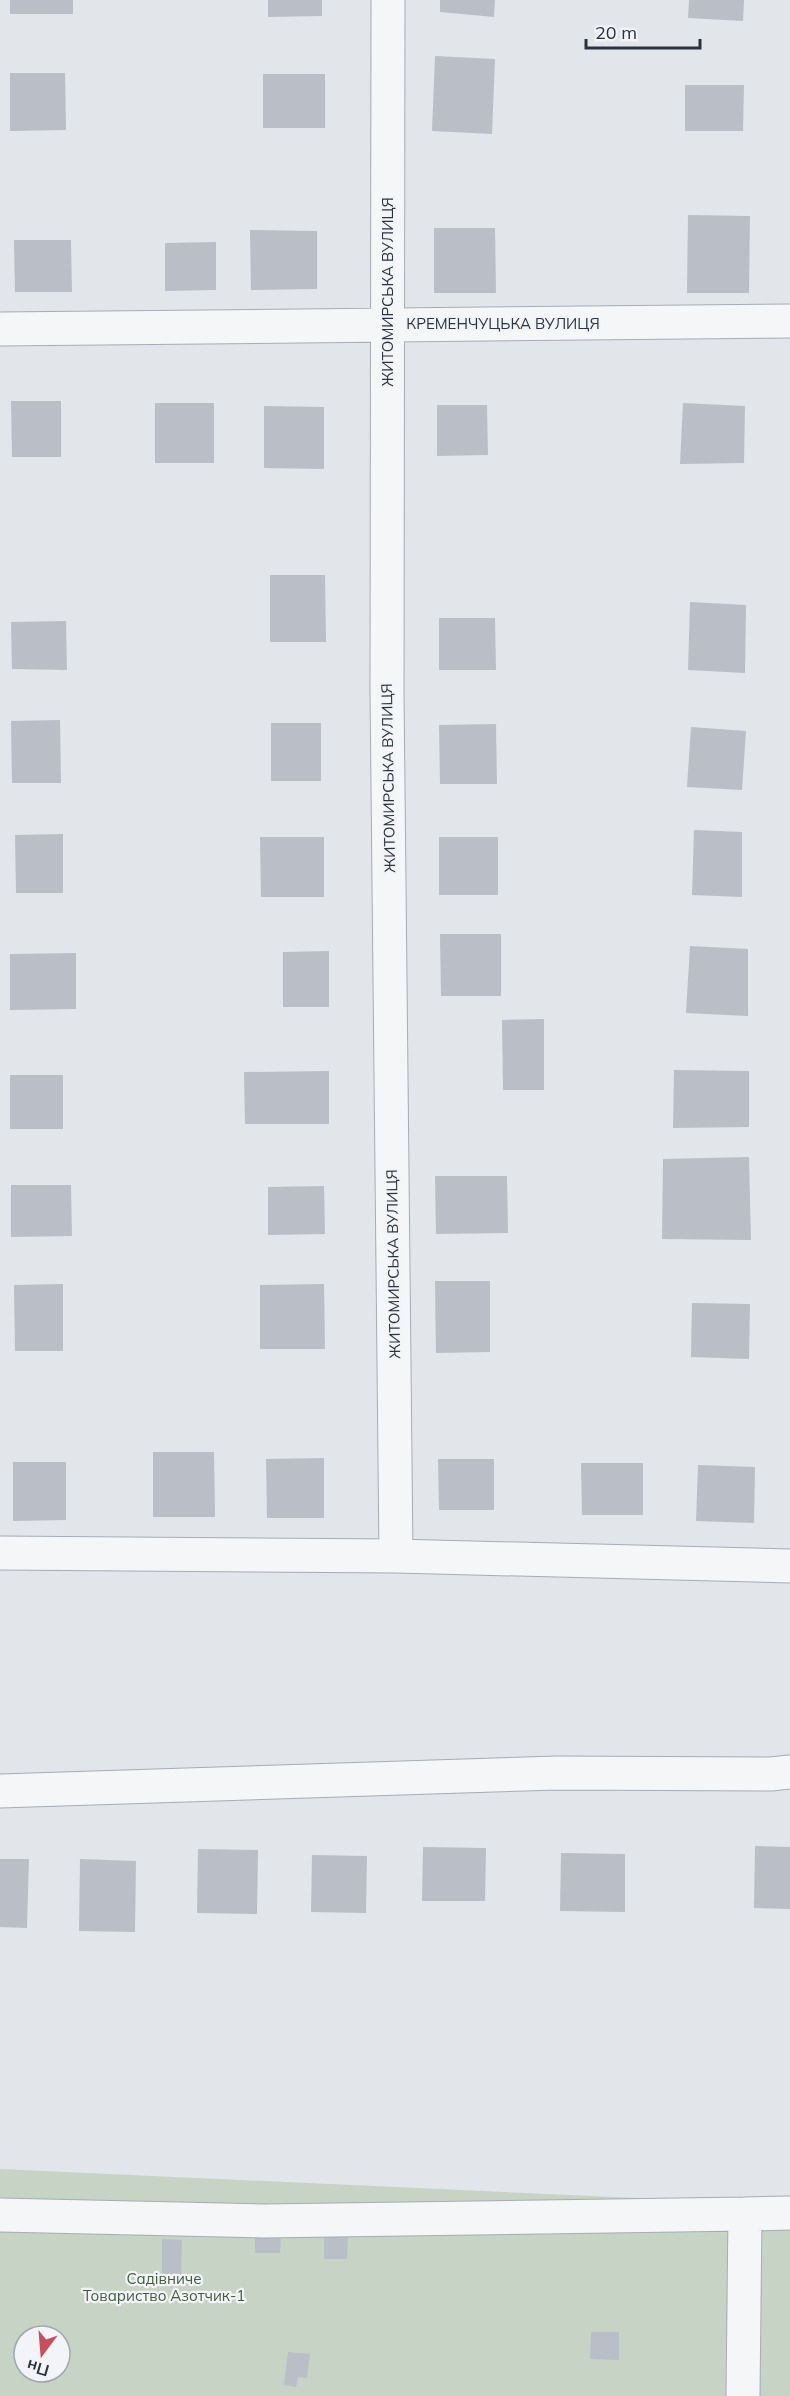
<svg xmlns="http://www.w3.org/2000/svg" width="790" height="2396" font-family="Mulish,sans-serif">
	<rect width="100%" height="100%" fill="#e2e5ea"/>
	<!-- green -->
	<path fill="#c7d3c4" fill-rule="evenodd" d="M0,2169L790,2205V2396H0ZM24,2336H60V2372H24Z"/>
	<!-- building -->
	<path fill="#babec6" d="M10,0H73V14H10Z
		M268,0H322V16L268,17Z
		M440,0H495L494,17L440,12Z
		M689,0H744L743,21L688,18Z
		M435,56L495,59L492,134L432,131Z
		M10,73H65L66,130L10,131Z
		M263,74H325V128H263Z
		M685,85H744L743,131H685Z
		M688,215L750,216L749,293H687Z
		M434,228H495L496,293H434Z
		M250,230L317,231V289L251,290Z
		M14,240H71L72,292H15Z
		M216,242V290L165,291V243Z
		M11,401H61V457H12Z
		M155,403H214V463H155Z
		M683,403L745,406L744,463L680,464Z
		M437,405H487L488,455L437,456Z
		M264,406L324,407V469L264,468Z
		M270,575H325L326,642H270Z
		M690,602L746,605L745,673L688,670Z
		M439,618H495L496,670H439Z
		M66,621L67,670L12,669L11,622Z
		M60,720L61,783H12L11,721Z
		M271,723H321V781H271Z
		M496,724L497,784H440L439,725Z
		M691,727L746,731L742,790L687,787Z
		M694,830L742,832V897L692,895Z
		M63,834V893H16L15,835Z
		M260,837H324V897H261Z
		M439,837H498V895H439Z
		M440,934H501V996H441Z
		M690,946L748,949V1016L686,1013Z
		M329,951V1007H283V952Z
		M76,953V1009L10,1010V954Z
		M544,1019V1090H503L502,1020Z
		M674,1070L749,1071V1127L673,1128Z
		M329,1071V1124H245L244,1072Z
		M10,1075H63V1129H10Z
		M749,1157L751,1240L662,1239L663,1159Z
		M435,1176H507L508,1233L436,1234Z
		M11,1185H71L72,1236L11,1237Z
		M324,1186L325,1234L268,1235V1187Z
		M435,1281H490V1352L436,1353Z
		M63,1284V1351H15L14,1285Z
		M324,1284L325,1349H260V1285Z
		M692,1303L750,1304L749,1359L691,1357Z
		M153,1452H214L215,1517H153Z
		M324,1458V1518H267L266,1459Z
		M438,1459H494V1510H439Z
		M13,1462H66V1520L13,1521Z
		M581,1463H643V1515H582Z
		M698,1465L755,1467L754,1523L696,1521Z
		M755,1846L790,1847V1909L754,1908Z
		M423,1847L486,1848L485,1901H422Z
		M198,1849L258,1850L257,1914L197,1913Z
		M561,1853L625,1854V1912L560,1911Z
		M312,1855L367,1856L366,1913L311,1912Z
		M0,1859H29L27,1928L0,1927Z
		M80,1859L136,1861L135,1932L79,1931Z
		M255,2232H281L280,2253H255Z
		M324,2236L348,2237L347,2259H324Z
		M162,2239L182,2240L181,2280L162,2279Z
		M591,2332H619V2360L590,2359Z
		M288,2352L310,2354L307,2378L298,2377L296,2387L284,2385Z"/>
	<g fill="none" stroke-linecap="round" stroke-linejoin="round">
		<defs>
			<path id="minor" d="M388,0L387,691L396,1556
				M0,329L790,321
				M0,1553L396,1556L790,1566
				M0,1791L557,1773L771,1774L790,1772
				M0,2215L264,2221L745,2214
				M743,2396L745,2214L790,2213"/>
		</defs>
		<!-- minor casing -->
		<use href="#minor" stroke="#a7acb4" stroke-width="35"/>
		<!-- minor -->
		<use href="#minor" stroke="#f5f6f8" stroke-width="33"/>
	</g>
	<g text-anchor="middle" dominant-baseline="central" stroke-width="4.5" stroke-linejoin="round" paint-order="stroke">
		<!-- street labels -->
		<g font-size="15" fill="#2b3241" stroke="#f2f4f7">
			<text transform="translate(387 292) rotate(-90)">ЖИТОМИРСЬКА ВУЛИЦЯ</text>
			<text x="503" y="323">КРЕМЕНЧУЦЬКА ВУЛИЦЯ</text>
			<text transform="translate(388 778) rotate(-91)">ЖИТОМИРСЬКА ВУЛИЦЯ</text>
			<text transform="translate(393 1264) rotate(-91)">ЖИТОМИРСЬКА ВУЛИЦЯ</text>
		</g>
		<!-- park labels -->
		<g font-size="15" fill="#3e5c39" stroke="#f2f4f7">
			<text x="164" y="2278">Садівниче<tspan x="164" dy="17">Товариство Азотчик-1</tspan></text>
		</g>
	</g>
	<!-- north arrow -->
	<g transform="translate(42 2354) rotate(196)"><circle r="28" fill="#f2f4f7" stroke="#a2a6ae" stroke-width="1.5"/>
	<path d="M0-4.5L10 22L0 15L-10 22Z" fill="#c74f5b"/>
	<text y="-9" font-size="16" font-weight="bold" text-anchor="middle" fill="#2b3241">Пн</text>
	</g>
	<!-- scale -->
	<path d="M586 39v9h114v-9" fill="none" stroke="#2b3241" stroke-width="3"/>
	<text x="595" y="39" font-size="18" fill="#2b3241" stroke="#f2f4f7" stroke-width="4.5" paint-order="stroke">20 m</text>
</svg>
